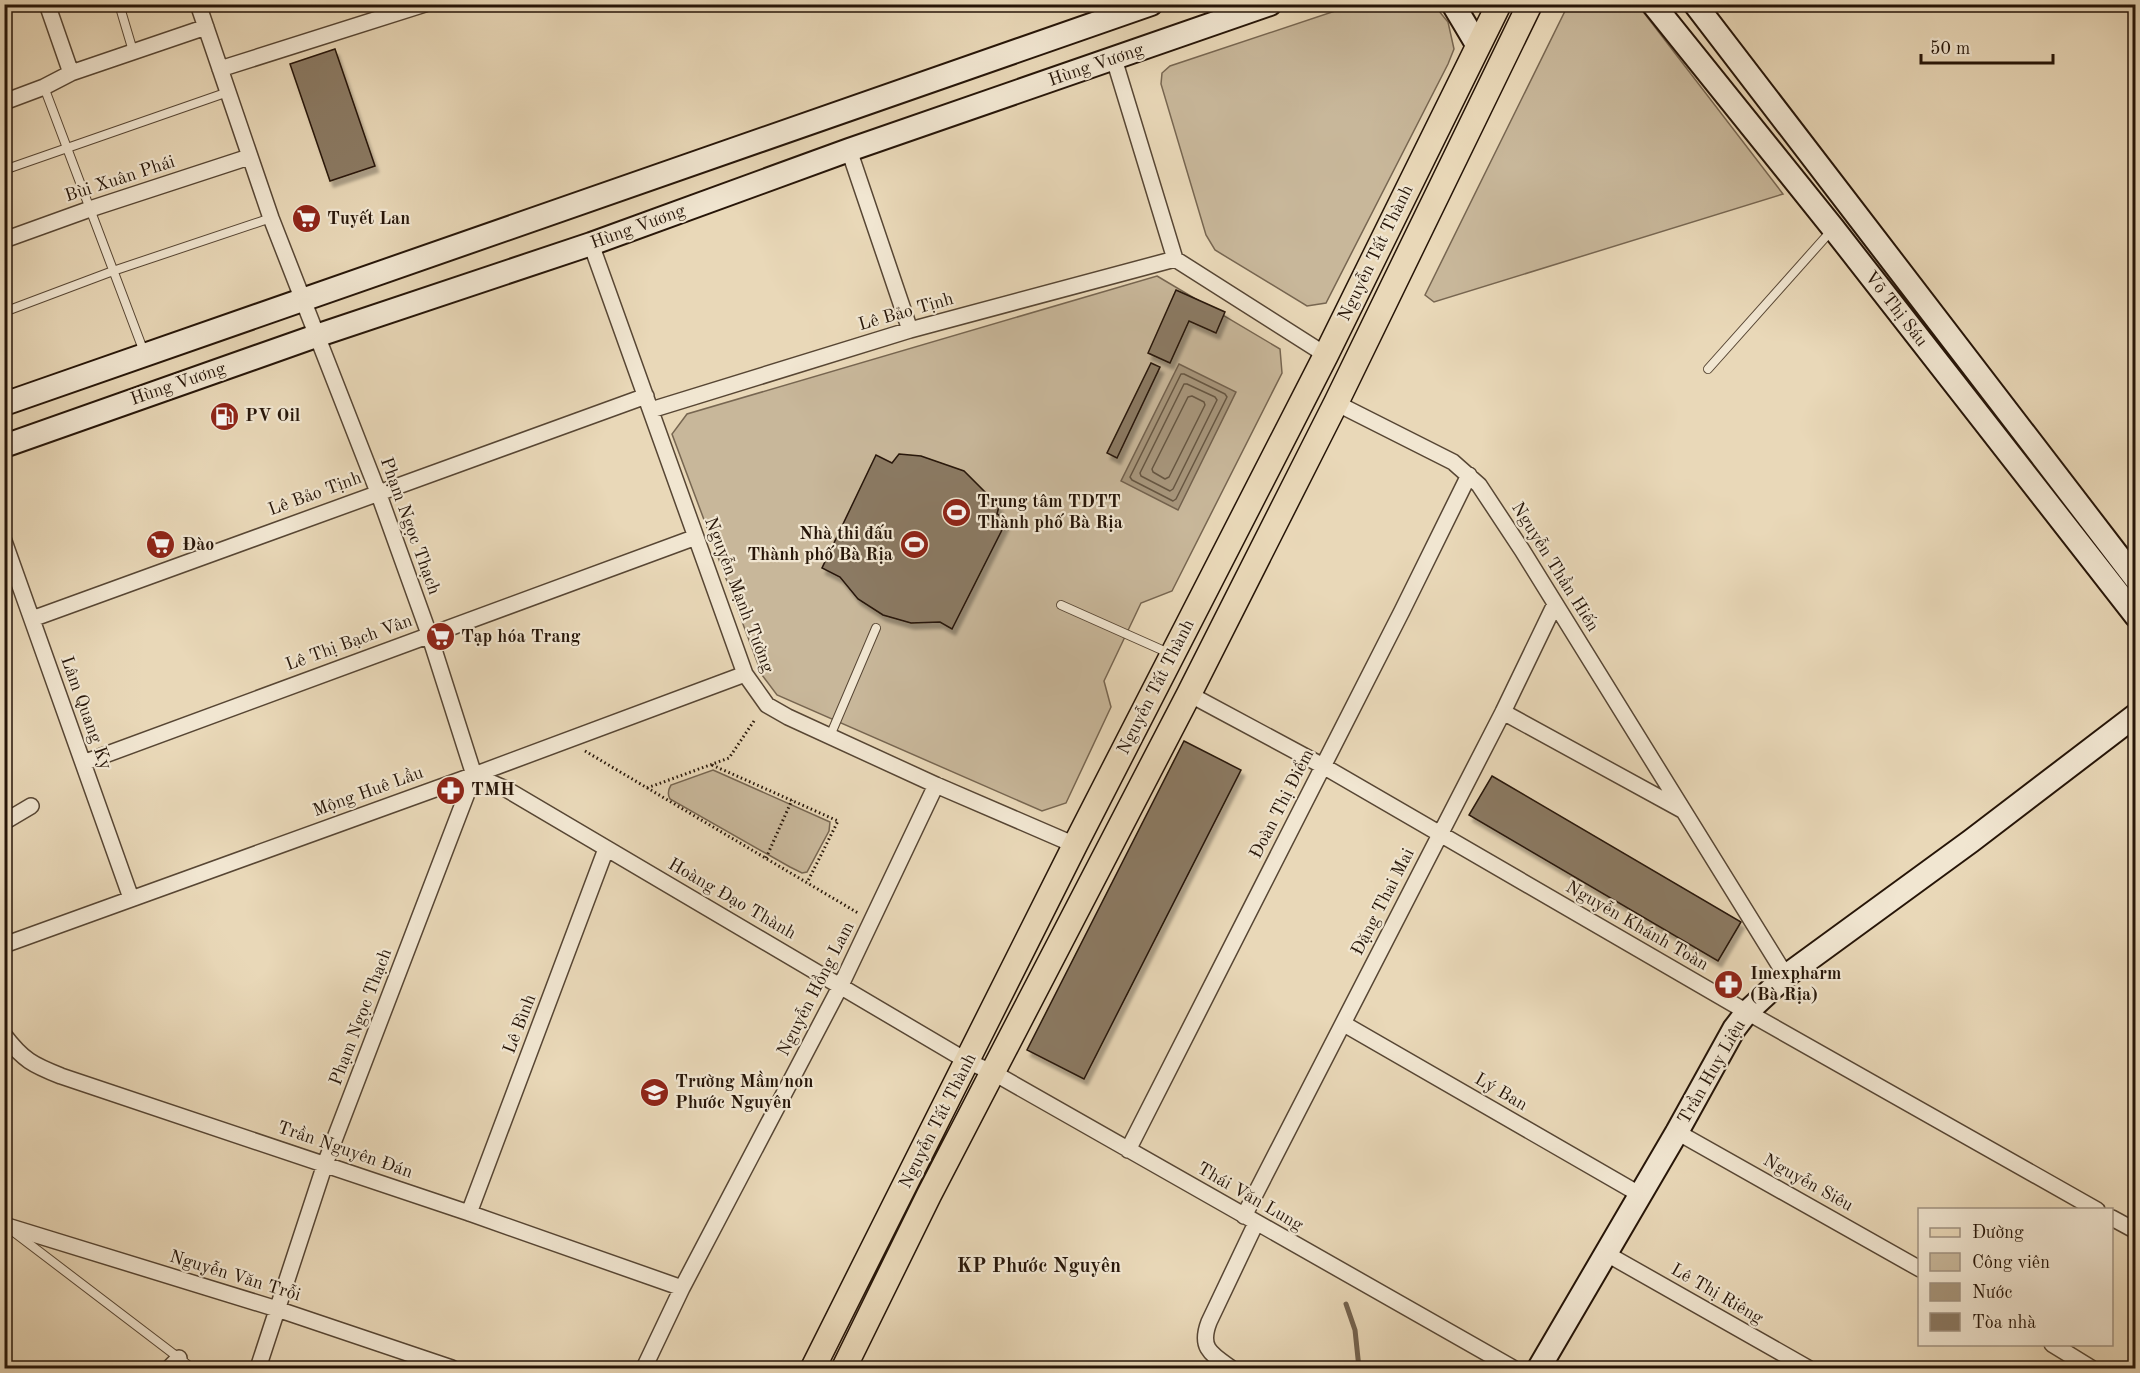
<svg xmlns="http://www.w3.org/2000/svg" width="2140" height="1373" font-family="'Old Standard TT',serif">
	<defs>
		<filter id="shadow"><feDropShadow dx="3.5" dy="6" stdDeviation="1.5" flood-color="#0004"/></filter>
	</defs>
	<rect width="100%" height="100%" fill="#e9d8b8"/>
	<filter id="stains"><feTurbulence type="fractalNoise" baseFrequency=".00333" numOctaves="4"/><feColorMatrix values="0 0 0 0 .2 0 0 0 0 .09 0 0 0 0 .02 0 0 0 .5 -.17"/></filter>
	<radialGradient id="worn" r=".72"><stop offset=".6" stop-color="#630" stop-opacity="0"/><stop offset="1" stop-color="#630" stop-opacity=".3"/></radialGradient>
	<!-- green -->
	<path fill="#c8b79a" stroke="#776651" stroke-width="1.5" d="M1356,4L1434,5L1448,22L1454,49L1448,64L1326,303L1307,306L1215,250L1206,235L1161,84L1162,73L1170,66Z
		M1568,5H1638L1783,194L1434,302L1425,295Z
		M1157,276L1280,349L1282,373L1172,591L1141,603L1104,681L1111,707L1066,803L1042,811L777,695L762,675L672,434L687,414Z
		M713,770L830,822L829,831L807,872L802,873L790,867L670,799C667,794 668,790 671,785Z"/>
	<!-- water -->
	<path fill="#a7967c" stroke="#73624e" stroke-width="1.5" d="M1179,364L1236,392L1178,510L1121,481Z"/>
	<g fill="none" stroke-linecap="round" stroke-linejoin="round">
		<!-- shore -->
		<path stroke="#665642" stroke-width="1.5" d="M1181,374H1184L1225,394L1227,397L1176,499L1173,501L1132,480L1130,477Z
			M1184,384H1187L1215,397L1217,400L1173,489L1170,491L1141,476L1140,473Z
			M1192,396L1204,402L1205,405L1169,477L1165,479L1153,472L1152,469L1188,397Z"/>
		<!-- stream -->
		<path stroke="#73624e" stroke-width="5" d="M1346,1304L1355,1330L1359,1368"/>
	</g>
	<!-- building -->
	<path fill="#8b7a64" stroke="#261508" stroke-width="1.5" filter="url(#shadow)" d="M335,49L375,166L330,181L290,64Z
		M1176,290L1225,312L1216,333L1189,321L1170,363L1148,353Z
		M1151,363L1160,367L1117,458L1107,453Z
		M899,454L921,456L964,471L999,506L997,514L1007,520L952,629L940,622L911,623L883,615L858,599L840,577L822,568L876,455L892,463Z
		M1184,741L1241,770L1084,1079L1027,1050Z
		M1492,776L1741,922L1718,961L1469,815Z"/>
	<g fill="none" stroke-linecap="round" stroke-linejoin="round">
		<defs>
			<path id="lane" d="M119,4L133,51
				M44,87L144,352
				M4,170L228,92
				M4,312L113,271L271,218
				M1708,369L1831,231
				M1061,605L1171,654
				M830,736L876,628
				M15,1233L192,1368"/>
			<path id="street" d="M47,4L71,73
				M198,4L271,218L378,492L429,634L474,775L325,1164L258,1368
				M1114,59L1175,259L1326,355
				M220,69L425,4
				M4,102L44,87L71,73L206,27
				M849,150L910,330
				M4,240L90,209L249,157
				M591,244L745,674L767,705L788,717L936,785L1075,845
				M1336,403L1453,462L1479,485L1522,550L1786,976
				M651,410L910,330L1175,259
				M4,541L131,898
				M32,619L646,396
				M1189,694L1323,766L1747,1012L2097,1210
				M1503,712L1682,810
				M83,763L696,537
				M474,775L506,789L967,1061L994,1073L1513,1368
				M4,822L31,806
				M4,945L474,775L745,674
				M1344,1024L1639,1194
				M4,1035C23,1060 33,1065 61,1076L469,1213L682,1288
				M1677,1132L1920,1269
				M1128,1150L1402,611L1469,475
				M469,1213L606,849
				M1244,1216L1503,712L1555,604
				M2112,1218L2136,1231
				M4,1225L277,1309L452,1368
				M1607,1254L1808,1368
				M2052,1344L2091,1368
				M169,1368L179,1358
				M644,1368L682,1288L841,985L936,785
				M1231,1368C1211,1354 1199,1348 1209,1322L1256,1223"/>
			<path id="secondary" d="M1453,4L1478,46
				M1653,4L1833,228L2136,616
				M1695,4L2136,579
				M4,404L1151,4
				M4,446L316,336L591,244L849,150L1270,4
				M1539,1368L1677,1132L1734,1029L1747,1012L1786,976L1971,841L2136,715"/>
			<path id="primary" d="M813,1368L1075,845L1326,355L1499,4
				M844,1368L929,1195L1189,694L1336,403L1530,4"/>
		</defs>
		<!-- lane casing -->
		<use href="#lane" stroke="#574634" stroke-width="10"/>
		<!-- street casing -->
		<use href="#street" stroke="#574634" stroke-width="18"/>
		<!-- secondary casing -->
		<use href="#secondary" stroke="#261508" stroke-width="26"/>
		<!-- primary casing -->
		<use href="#primary" stroke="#261508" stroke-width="27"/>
		<!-- path -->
		<path stroke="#261508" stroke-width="3" stroke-dasharray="1.5 3" stroke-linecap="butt" d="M585,751L858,913
			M712,765L838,821L807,883
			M647,788L729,758L754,721
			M766,858L792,800"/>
		<!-- lane -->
		<use href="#lane" stroke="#f1e6d1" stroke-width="8"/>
		<!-- street -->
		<use href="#street" stroke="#f1e6d1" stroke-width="15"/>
		<!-- secondary -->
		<use href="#secondary" stroke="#f1e6d1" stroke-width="22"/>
		<!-- primary -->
		<use href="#primary" stroke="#e9d8b8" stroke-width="24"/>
	</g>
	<!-- icons -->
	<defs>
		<symbol id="supermarket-disc" viewBox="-11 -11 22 22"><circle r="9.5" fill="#8f2418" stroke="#f1e6d1"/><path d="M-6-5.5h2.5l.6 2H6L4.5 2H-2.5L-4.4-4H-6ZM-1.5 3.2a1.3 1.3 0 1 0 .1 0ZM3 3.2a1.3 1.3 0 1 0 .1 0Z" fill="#fff"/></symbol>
		<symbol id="fuel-disc" viewBox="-11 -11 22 22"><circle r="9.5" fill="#8f2418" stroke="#f1e6d1"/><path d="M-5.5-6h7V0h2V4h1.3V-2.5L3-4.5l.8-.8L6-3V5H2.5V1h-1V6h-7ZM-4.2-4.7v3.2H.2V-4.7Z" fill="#fff"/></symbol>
		<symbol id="stadium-disc" viewBox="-11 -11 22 22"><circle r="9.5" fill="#8f2418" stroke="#f1e6d1"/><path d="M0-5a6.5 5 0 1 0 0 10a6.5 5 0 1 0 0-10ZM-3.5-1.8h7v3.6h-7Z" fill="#fff"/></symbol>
		<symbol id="pharmacy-disc" viewBox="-11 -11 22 22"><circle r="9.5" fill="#8f2418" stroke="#f1e6d1"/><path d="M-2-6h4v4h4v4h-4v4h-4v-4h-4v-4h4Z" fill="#fff"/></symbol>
		<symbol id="school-disc" viewBox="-11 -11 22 22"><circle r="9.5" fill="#8f2418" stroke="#f1e6d1"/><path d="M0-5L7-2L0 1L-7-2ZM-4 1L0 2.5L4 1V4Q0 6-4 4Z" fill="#fff"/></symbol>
	</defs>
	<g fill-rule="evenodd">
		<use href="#supermarket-disc" x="290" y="202" width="33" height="33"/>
		<use href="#fuel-disc" x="208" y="400" width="33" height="33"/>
		<use href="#stadium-disc" x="940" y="496" width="33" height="33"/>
		<use href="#stadium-disc" x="898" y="528" width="33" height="33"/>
		<use href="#supermarket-disc" x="144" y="528" width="33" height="33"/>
		<use href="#supermarket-disc" x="424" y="620" width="33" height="33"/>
		<use href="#pharmacy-disc" x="434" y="774" width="33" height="33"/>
		<use href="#pharmacy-disc" x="1712" y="968" width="33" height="33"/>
		<use href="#school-disc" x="638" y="1076" width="33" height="33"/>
	</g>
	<g text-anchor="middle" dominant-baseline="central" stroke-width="4.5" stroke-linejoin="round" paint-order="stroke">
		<!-- street labels -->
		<g font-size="18" fill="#261508" stroke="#f1e6d1">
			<text transform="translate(1096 65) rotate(-19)">Hùng Vương</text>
			<text transform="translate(120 179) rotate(-18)">Bùi Xuân Phái</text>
			<text transform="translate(638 227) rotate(-20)">Hùng Vương</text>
			<text transform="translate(1376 253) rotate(-64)">Nguyễn Tất Thành</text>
			<text transform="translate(1896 309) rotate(52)">Võ Thị Sáu</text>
			<text transform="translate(906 312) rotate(-16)">Lê Bảo Tịnh</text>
			<text transform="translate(178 384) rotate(-19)">Hùng Vương</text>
			<text transform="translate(315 494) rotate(-20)">Lê Bảo Tịnh</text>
			<text transform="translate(410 526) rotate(70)">Phạm Ngọc Thạch</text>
			<text transform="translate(1555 567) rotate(58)">Nguyễn Thần Hiến</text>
			<text transform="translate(739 595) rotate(69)">Nguyễn Mạnh Tường</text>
			<text transform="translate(349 643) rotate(-20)">Lê Thị Bạch Vân</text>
			<text transform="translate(1156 687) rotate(-63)">Nguyễn Tất Thành</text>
			<text transform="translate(86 713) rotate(70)">Lâm Quang Ky</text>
			<text transform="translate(368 792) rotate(-20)">Mộng Huê Lầu</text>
			<text transform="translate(1282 804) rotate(-63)">Đoàn Thị Điểm</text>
			<text transform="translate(732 899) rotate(30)">Hoàng Đạo Thành</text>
			<text transform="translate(1383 902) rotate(-63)">Đặng Thai Mai</text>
			<text transform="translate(1637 926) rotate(30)">Nguyễn Khánh Toàn</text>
			<text transform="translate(816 989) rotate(-63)">Nguyễn Hồng Lam</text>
			<text transform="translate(361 1017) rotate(-69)">Phạm Ngọc Thạch</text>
			<text transform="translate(520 1024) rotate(-69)">Lê Bình</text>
			<text transform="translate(1712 1072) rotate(-60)">Trần Huy Liệu</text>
			<text transform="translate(1501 1092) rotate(30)">Lý Ban</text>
			<text transform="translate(938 1121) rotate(-63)">Nguyễn Tất Thành</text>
			<text transform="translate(345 1150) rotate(19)">Trần Nguyên Đán</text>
			<text transform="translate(1808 1183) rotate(29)">Nguyễn Siêu</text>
			<text transform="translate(1250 1197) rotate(30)">Thái Văn Lung</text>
			<text transform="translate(235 1276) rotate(17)">Nguyễn Văn Trỗi</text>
			<text transform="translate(1717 1294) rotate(30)">Lê Thị Riêng</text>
		</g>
		<!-- poi labels -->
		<g font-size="18" font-weight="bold" fill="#261508" stroke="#f1e6d1" text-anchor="start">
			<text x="327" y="219">Tuyết Lan</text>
			<text x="245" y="416">PV Oil</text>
			<text x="977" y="502">Trung tâm TDTT<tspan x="977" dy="21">Thành phố Bà Rịa</tspan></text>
			<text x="893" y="534" text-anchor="end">Nhà thi đấu<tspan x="893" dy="21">Thành phố Bà Rịa</tspan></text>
			<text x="182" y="545">Đào</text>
			<text x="461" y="637">Tạp hóa Trang</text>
			<text x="471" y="790">TMH</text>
			<text x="1750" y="974">Imexpharm<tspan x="1750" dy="21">(Bà Rịa)</tspan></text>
			<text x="675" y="1082">Trường Mầm non<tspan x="675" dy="21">Phước Nguyên</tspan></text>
		</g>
		<!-- neighbourhood labels -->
		<g font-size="20" font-weight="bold" fill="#261508" stroke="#f1e6d1">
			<text x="1039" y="1267">KP Phước Nguyên</text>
		</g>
	</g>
	<!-- margin -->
	<rect width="2140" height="1373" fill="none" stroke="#e9d8b8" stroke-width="24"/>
	<rect x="6" y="6" width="2128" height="1361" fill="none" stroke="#261508" stroke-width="3"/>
	<rect x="12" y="12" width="2116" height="1349" fill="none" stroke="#261508" stroke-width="1.5"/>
	<!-- legend -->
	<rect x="1918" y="1208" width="195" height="138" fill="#f1e6d1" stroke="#a09281" stroke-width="1.5"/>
	<rect x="1930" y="1228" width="30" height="9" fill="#e9d8b8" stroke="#a09281" stroke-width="1.5"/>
	<text x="1972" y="1238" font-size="18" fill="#261508">Đường</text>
	<rect x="1930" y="1253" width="30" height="18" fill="#c8b79a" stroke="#a09281" stroke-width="1.5"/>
	<text x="1972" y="1268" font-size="18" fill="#261508">Công viên</text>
	<rect x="1930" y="1283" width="30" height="18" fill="#a7967c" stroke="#a09281" stroke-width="1.5"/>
	<text x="1972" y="1298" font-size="18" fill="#261508">Nước</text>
	<rect x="1930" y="1313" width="30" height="18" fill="#8b7a64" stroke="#a09281" stroke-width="1.5"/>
	<text x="1972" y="1328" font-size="18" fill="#261508">Tòa nhà</text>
	<!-- scale -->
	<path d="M1921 54v9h132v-9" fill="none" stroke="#261508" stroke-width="3"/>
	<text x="1930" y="54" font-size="18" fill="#261508" stroke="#f1e6d1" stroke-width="4.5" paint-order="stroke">50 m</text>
	<rect width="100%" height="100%" filter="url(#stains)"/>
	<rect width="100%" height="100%" fill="url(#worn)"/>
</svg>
